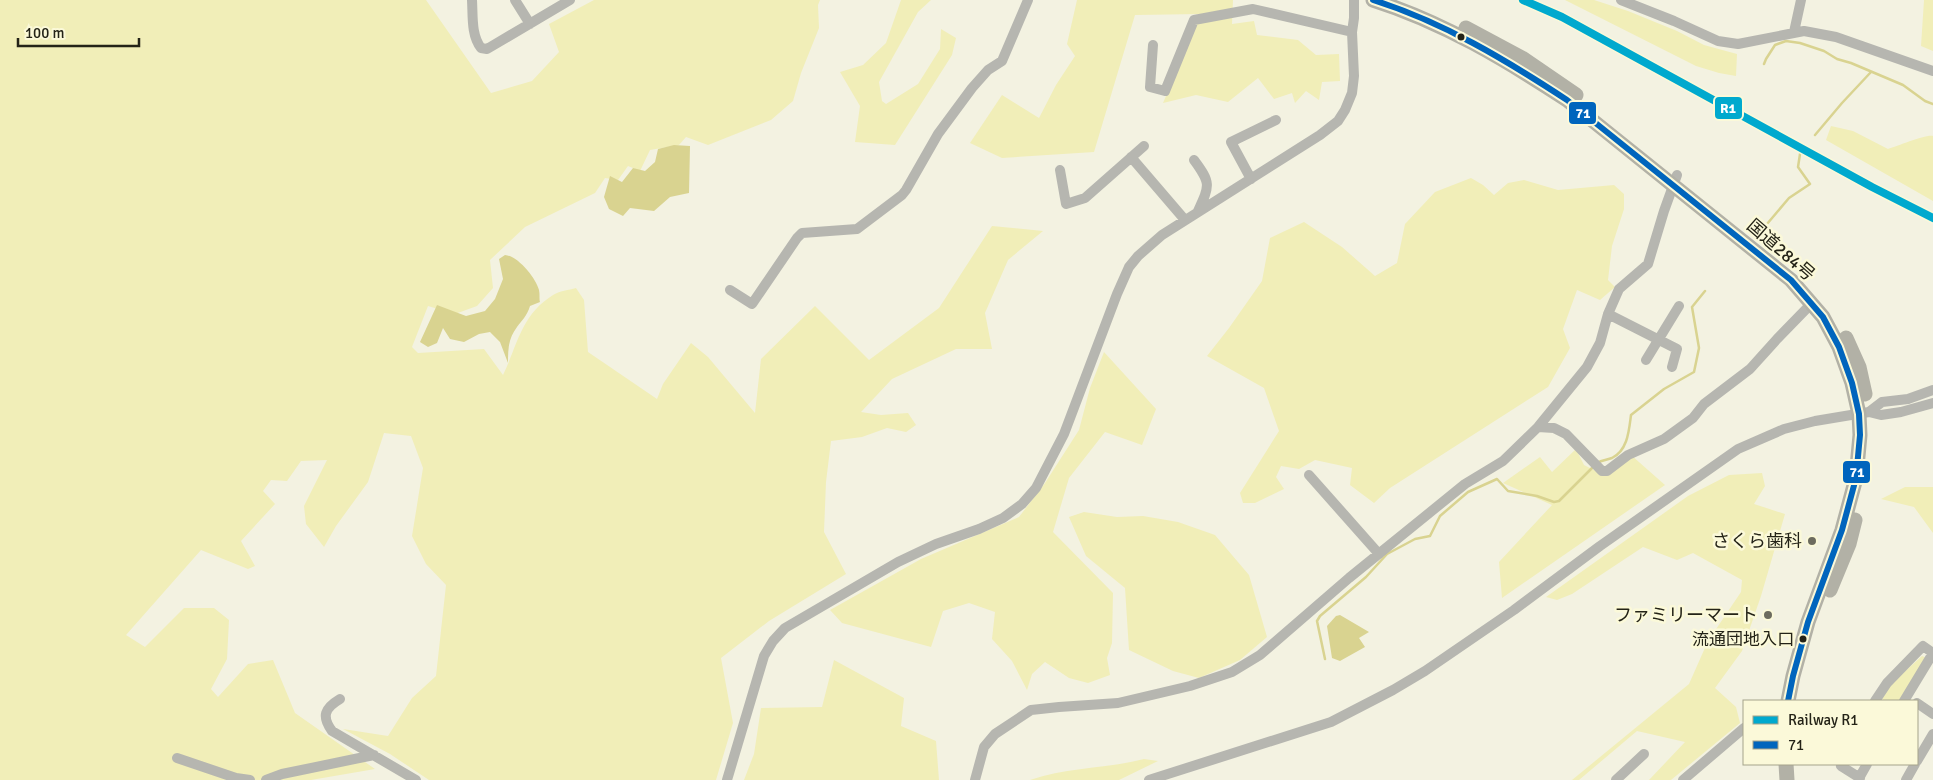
<svg xmlns="http://www.w3.org/2000/svg" width="1933" height="780" font-family="Signika,'Noto Sans JP',sans-serif">
	<rect width="100%" height="100%" fill="#f3f2e1"/>
	<!-- green -->
	<path fill="#f1eeb8" d="M0,0H426L491,93L532,81L559,52L549,24L594,0H820L818,5L819,28L801,73L793,101L771,120L708,145L686,137L679,145L650,150L640,171L628,166L618,180L605,178L595,193L525,227L490,260L493,288L477,306L455,314L428,306L412,347L418,353L484,349L503,375C518,344 521,315 553,295C559,291 569,290 576,288L584,300L588,352L657,399L663,384L691,343L708,357L755,413L761,359L815,306L869,360L939,308L992,226L1043,231L1008,260L985,313L992,349H956L892,379L861,412L881,415L908,413L916,425L906,432L887,428L862,437L831,441L826,482L824,532L846,574L769,621L721,658L733,723L716,780H429L390,754L343,729L388,736L412,698L436,676L446,585L426,564L412,536L423,468L411,436L384,433L368,482L336,526L324,547L306,524L304,506L327,460L301,461L287,481L271,480L263,491L275,504L241,541L255,566L248,569L201,550L126,635L145,647L184,608H214L229,620L227,659L211,689L218,697L248,664L273,660L295,713L375,769L311,780H0Z
		M901,0H931L918,12L879,82L882,101L886,104L918,84L940,49L941,29L956,38L952,55L895,145L855,142L860,106L840,72L863,65L886,43Z
		M1077,0H1233L1232,24L1254,21L1257,35L1298,40L1316,55L1339,54L1340,81L1322,82L1319,100L1306,91L1295,103L1292,93L1274,99L1258,78L1228,102L1196,95L1163,103L1201,14L1135,15L1094,152L1002,158L970,143L1002,95L1039,118L1056,85L1075,56L1067,44Z
		M1565,0H1594L1628,11L1677,31L1704,45L1737,54L1736,76L1719,73L1696,66Z
		M1924,0H1933V51L1921,46Z
		M1831,126L1853,131L1888,149C1898,146 1926,134 1933,136V201L1826,140Z
		M1471,178L1483,185L1494,195L1508,183L1524,180L1558,190L1614,185L1624,194V209L1612,246L1608,280L1615,287L1600,300L1577,290L1563,329L1570,348L1548,387L1390,488L1374,503L1350,485L1352,468L1315,460L1299,469L1281,466L1276,477L1284,489L1255,503H1243L1240,493L1279,431L1264,388L1207,356L1229,328L1262,281L1270,238L1304,222L1342,247L1375,276L1397,263L1405,224L1435,192Z
		M1104,352L1156,409L1142,445L1105,432L1069,478L1053,532L1113,593L1112,643L1107,658L1110,675L1088,683L1069,678L1045,662L1032,674L1027,690L1012,661L992,639L995,612L969,603L943,611L931,647L842,623L830,610L921,559L1019,517L1045,483L1079,430L1090,388Z
		M1576,449L1584,465L1606,476L1631,455L1665,485L1502,598L1499,562L1552,505L1503,483L1540,457L1552,472Z
		M1762,473L1765,486L1754,504L1785,514L1761,596L1742,651L1715,688L1736,707L1740,723L1671,780H1649L1685,742L1637,731L1579,780H1572L1689,684L1708,641L1741,592L1742,580L1693,553L1677,560L1643,547L1572,594L1557,600L1546,597L1688,496L1729,475Z
		M1905,487H1933V533L1914,507L1881,499Z
		M1084,512L1117,517L1143,516L1178,522L1215,535L1249,575L1267,637L1240,660L1199,678L1173,671L1129,650L1125,588L1086,556L1069,517Z
		M1922,656L1927,658L1901,701H1885L1882,699L1892,683Z
		M834,660L904,698L901,726L936,741L939,780H744L754,754L761,708L822,707Z
		M1144,759L1158,761L1119,780H1030C1067,767 1106,769 1144,759Z"/>
	<!-- water -->
	<path fill="#d9d390" d="M674,145L690,146L689,193L670,197L654,211L630,208L623,216L609,209L604,197L610,176L622,182L633,168L645,171L655,162L658,149Z
		M505,255C518,256 536,278 539,290C540,294 539,299 540,302L530,306C527,316 522,320 517,327C508,339 508,350 508,363L500,342L490,332L479,334L464,342L450,339L443,328L437,343L428,347L420,342L437,305L466,316L485,311L495,299L503,279L499,259Z
		M1340,615L1369,632L1359,638L1365,647L1340,661L1332,658L1327,626L1336,616Z"/>
	<g fill="none" stroke-linecap="round" stroke-linejoin="round">
		<!-- stream -->
		<path stroke="#d9d390" stroke-width="2.5" d="M1764,64L1766,59L1775,45L1786,41L1800,43L1824,51L1837,59L1851,63L1903,85L1925,101L1933,104
			M1815,135L1842,103L1871,72
			M1767,224L1789,198L1810,184L1798,167L1800,154
			M1597,463C1602,460 1607,460 1612,458C1628,450 1629,430 1631,415L1664,389L1694,372L1699,348L1692,307L1705,291
			M1325,659L1317,621L1320,616L1366,577L1387,554L1415,539L1430,536L1440,516L1468,492L1497,479L1508,491L1537,496L1554,502L1559,501L1593,467"/>
		<!-- minor -->
		<path stroke="#b6b6b0" stroke-width="10" d="M472,0C473,16 471,35 481,48L487,49L570,0
			M515,0L530,24
			M1621,0L1674,21L1718,41L1738,44L1804,31L1836,37L1933,71
			M1794,32L1801,0
			M1153,45L1150,87L1165,91L1194,20L1253,9L1352,32
			M1131,157L1185,220
			M1194,160C1211,183 1210,185 1198,211
			M1060,170L1066,204L1085,198L1144,146
			M1251,179L1231,142L1276,120
			M730,290L752,304L797,238L802,233L857,229L902,195L906,190L938,134L972,88L988,70L1002,61L1028,0
			M1608,314L1677,349L1672,367
			M1646,360L1679,306
			M1869,412L1882,402L1908,399L1933,390
			M1538,427L1554,428L1566,434L1602,471H1607L1628,455L1664,439L1693,418L1704,404L1750,369L1777,339L1812,303
			M1309,475L1379,554
			M340,699C325,708 321,716 332,731L416,780
			M1875,701L1887,683L1923,646L1933,653
			M1904,701L1933,653
			M1917,703L1933,714
			M177,758L236,778L250,780
			M1917,761L1933,734
			M1842,764L1841,766L1860,778
			M266,780L282,774L374,755
			M727,780L764,656L773,641L785,628L898,562L936,544L979,529L1003,518L1022,504L1036,488L1064,434L1117,294L1129,267L1138,256L1162,235L1320,135L1338,121L1345,110L1352,93L1354,76L1352,32L1354,18V0
			M975,780L984,747L995,734L1031,710L1059,707L1118,703L1190,686L1232,672L1260,655L1349,578L1465,484L1503,461L1538,427L1587,367L1600,343L1608,314L1619,289L1648,264L1664,211L1677,175
			M1149,780L1331,722L1393,690L1425,671L1514,610L1600,546L1738,449L1784,429L1815,421L1869,412L1881,415L1901,412L1933,403
			M1616,780L1644,754
			M1683,780L1744,728
			M1858,780L1867,764
			M1906,780L1915,764"/>
		<!-- highway -->
		<path stroke="#b2b1a6" stroke-width="15" d="M1373,0C1443,22 1506,60 1567,100L1791,280L1823,317L1839,347L1852,383L1859,414L1860,435L1856,478L1842,530L1808,622L1793,676L1788,701
			M1466,28L1522,58L1576,95
			M1846,338L1859,367L1865,394
			M1830,590L1849,544L1855,520
			M1786,764L1787,780"/>
		<defs>
			<path id="bus-1" d="M1373,0C1443,22 1506,60 1567,100L1791,280L1823,317L1839,347L1852,383L1859,414L1860,435L1856,478L1842,530L1808,622L1793,676L1788,701"/>
		</defs>
		<!-- bus-1 casing -->
		<use href="#bus-1" stroke="#fbf9d9" stroke-width="10"/>
		<!-- bus-1 -->
		<use href="#bus-1" stroke="#0065bd" stroke-width="6"/>
		<defs>
			<path id="rail-1" d="M1523,0L1562,17L1872,187L1933,218"/>
		</defs>
		<!-- rail-1 casing -->
		<use href="#rail-1" stroke="#fbf9d9" stroke-width="11"/>
		<!-- rail-1 -->
		<use href="#rail-1" stroke="#00a9ce" stroke-width="8"/>
	</g>
	<!-- markers -->
	<g fill="#242317" stroke="#fbf9d9" stroke-width="2">
		<circle cx="1461" cy="37" r="4.5"/>
		<circle cx="1803" cy="639" r="4.5"/>
	</g>
	<g fill="#6c6b5e" stroke="#fbf9d9" stroke-width="2">
		<circle cx="1812" cy="541" r="5"/>
		<circle cx="1768" cy="615" r="5"/>
	</g>
	<g text-anchor="middle" dominant-baseline="central" stroke-width="5" stroke-linejoin="round" paint-order="stroke">
		<!-- bus labels -->
		<g font-size="17" fill="#242317" stroke="#fbf9d9" text-anchor="end">
			<text x="1794" y="639">流通団地入口</text>
		</g>
		<!-- street labels -->
		<g font-size="18" fill="#242317" stroke="#fbf9d9">
			<text transform="translate(1781 250) rotate(41)">国道284号</text>
		</g>
		<!-- poi labels -->
		<g font-size="18" fill="#242317" stroke="#fbf9d9" text-anchor="end">
			<text x="1802" y="541">さくら歯科</text>
			<text x="1758" y="615">ファミリーマート</text>
		</g>
	</g>
	<g stroke="#fbf9d9" stroke-width="2">
		<rect x="1714" y="96" width="29" height="24" rx="5" fill="#00a9ce"/>
		<rect x="1568" y="101" width="29" height="24" rx="5" fill="#0065bd"/>
		<rect x="1842" y="460" width="29" height="24" rx="5" fill="#0065bd"/>
	</g>
	<g font-size="14" text-anchor="middle" font-weight="bold" fill="#fff">
		<text x="1728" y="113">R1</text>
		<text x="1583" y="118">71</text>
		<text x="1857" y="477">71</text>
	</g>
	<!-- legend -->
	<rect x="1743" y="700" width="175" height="65" fill="#fbf9d9" stroke="#a5a38b"/>
	<rect x="1753" y="716" width="25" height="8" fill="#00a9ce" stroke="#a5a38b"/>
	<text x="1788" y="725" font-size="15" fill="#242317">Railway R1</text>
	<rect x="1753" y="741" width="25" height="8" fill="#0065bd" stroke="#a5a38b"/>
	<text x="1788" y="750" font-size="15" fill="#242317">71</text>
	<!-- scale -->
	<path d="M18 38v8h121v-8" fill="none" stroke="#242317" stroke-width="2.5"/>
	<text x="25" y="38" font-size="15" fill="#242317" stroke="#fbf9d9" stroke-width="4" paint-order="stroke">100 m</text>
</svg>
